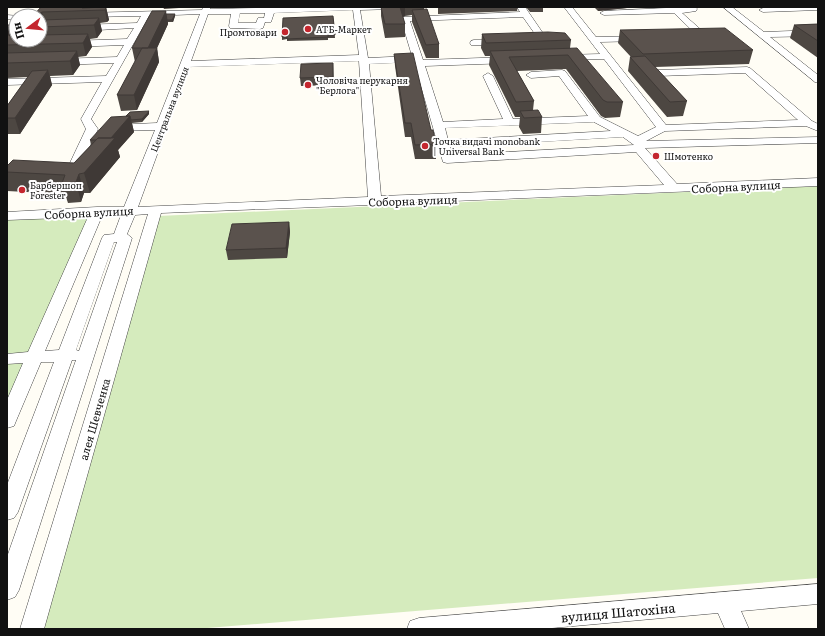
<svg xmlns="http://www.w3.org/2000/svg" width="825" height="636" font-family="Literata,serif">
	<rect width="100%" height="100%" fill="#fffdf5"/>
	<!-- green -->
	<path fill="#d5ebbd" d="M818,186V578L195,629H42L158,216Z
		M91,216L7,403V220Z"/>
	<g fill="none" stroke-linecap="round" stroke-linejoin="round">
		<defs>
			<path id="minor" d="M203,7H211L210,9L302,7H398L394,9L360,10L368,58L412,56L401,19L402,17L520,12L517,7H525L549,42L548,44H542L523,17L410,21L423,60L510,57L515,60L510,63L425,66L443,122L503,119L483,76L488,73L493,76L513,119L588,116L559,76L531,78L526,75L531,72L562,70L565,71L600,117L638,136L656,127L604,59L560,60L558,58L560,56L563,55L600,54L564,7H572L596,37L643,36L644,38L643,40L640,41L600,42L666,125L798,120L745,73L658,76L653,73L658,70L747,67L750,68L812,121L818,124V131L806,126L665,131L646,141L818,137V143L645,148L677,184L818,178V186L380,204L375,206L370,205L161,213L44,629H20L148,214L135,215L127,234L132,238L19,590L15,597L7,600V557L76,360H72L18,512L14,518L7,520V485L54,362H41L16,421L14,426L7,428V400L23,363L7,364V354L28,352L88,217L7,220V212L97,207H124L155,130L112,131L106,128L112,125L157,123L200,14L149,16L91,119L98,129L77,173L67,175L63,174L61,171L63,168L68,167L86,129L81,119L102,82L7,85V79L106,76L114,63L57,65L52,62L57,59L117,57L124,45L70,47L66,44L70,41L127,39L134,28L80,31L76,28L80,25L137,23L141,16L86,17H83V13L202,10ZM353,10L359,55L191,61L208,14H231L229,26L230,28L260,29L263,28L265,22H271L274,13ZM240,13H265L264,18H258L256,23H238ZM359,61L368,197L138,207L189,67ZM414,62L443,162L447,163L636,152L664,185L381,196L369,64ZM594,122L611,131L448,140L445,128ZM623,137L634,145L452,155L450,147ZM121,215L114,234L104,235L102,238L59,350L45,351L102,216ZM114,242H117L79,351L76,350Z
				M687,7H696L697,9L696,11L682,13L707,35L708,37L707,39H701L674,13L604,15L600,13L604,11Z
				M723,7H732L764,32L818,30V36L770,37L818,75V83L815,82Z
				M818,7V10L763,12L759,10L763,8Z
				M7,15L19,16H16V19H7Z
				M474,40H502L506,43L502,46L471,45L470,43L471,41Z
				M818,584V604L741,611L749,629H725L718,613L541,629H407L410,621L419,618Z"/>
		</defs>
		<!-- minor casing -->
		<use href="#minor" stroke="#444" stroke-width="1"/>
		<!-- minor -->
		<use href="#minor" fill="#fff" fill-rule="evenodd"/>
	</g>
	<!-- wall -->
	<path fill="#4d4742" d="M41,7H106L109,20L107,22L100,23L102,31L97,38L90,39L92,47L86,56L78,57L80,65L73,75L50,76L52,85L20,134H7V106L28,77L7,78V26L16,25V40H40V16Z
		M163,7H179V8L164,9Z
		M381,7H424V9L439,44V58H426L412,22V15L405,16L403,17L405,24V37L385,38L381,16Z
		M438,7H518L517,11L438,14Z
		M526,7H543V12H530Z
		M594,7H628L627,8L598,11Z
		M697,7H717V8H698Z
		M166,11V14H175V16L173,22H168V24L157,48L159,62L137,110L121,111L117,95L135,62L132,48Z
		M333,16L335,38H328V40L287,41V39L282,40V37Z
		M818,24V58L790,38L794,25Z
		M620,30L753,50L749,64L655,67L687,101L683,116L667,117L628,71L630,57H631L618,43Z
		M482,34L571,40L570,48L623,102L620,117L605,118L601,116L566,69L517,71L534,101L533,110L542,117L541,133L523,134L519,127L520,117H515L489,65L490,56H485L481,48Z
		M394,54L431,130L436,144V159H415L411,137H405L395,66Z
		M333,63L334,85L301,86L300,78Z
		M149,114L142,122L132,123L134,132L118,150L120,157L90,193H84L81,202L68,203L65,194L7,191V166L74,163L91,145L90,140L126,116Z
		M289,222L290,232L287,258L228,260L226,250Z"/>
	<!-- shaded-wall -->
	<path fill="#3f3936" d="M106,7L109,20L107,22L105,10Z
		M400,7H405V16L400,18Z
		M599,7H628L627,8L598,11Z
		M166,11L168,24L157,48L159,62L137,110L134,95L148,48Z
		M42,12L45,24L40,27V16H36Z
		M175,14V16L173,22L172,20Z
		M99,18L102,31L97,38L94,25Z
		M9,27L13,41L8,45L7,40V29Z
		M88,34L92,47L86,56L83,43Z
		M77,51L80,65L73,75L70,61Z
		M48,70L52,85L20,134L15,118Z
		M149,111V114L142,122V119Z
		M130,116L134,132L118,150L120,157L90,193L84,173L109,140Z
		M79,174L84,193L81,202L76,182Z
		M289,222L290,232L287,258L286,248Z"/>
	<!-- building -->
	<path fill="#5a524d" stroke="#3f3936" d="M41,7H83L82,8L106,7L105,10L42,12L36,16H33Z
		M381,7H400L405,24H385Z
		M427,9L439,44L426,45L412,10Z
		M152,11H166L148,48H132Z
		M166,14H175L172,20H167Z
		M333,16L335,35H328V37L287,39V37H282L283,18Z
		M99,18L94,25L40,27V19L42,20Z
		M818,24V41L794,25Z
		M8,25H16V27H9L7,29V26Z
		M725,28L753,50L643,54L620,30Z
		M548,32L565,33L571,40L486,43L482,34Z
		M7,34L10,36H16V40H40V35L88,34L83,43L7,45Z
		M142,48H157L134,95H117Z
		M577,48L623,102H607L603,100L568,55L509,57L534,101L516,102L490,51Z
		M77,51L70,61L7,63V53Z
		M413,53L431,130H433L436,144L415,145L411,123H405L394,54Z
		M645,56L687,101L670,102L630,57Z
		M333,63V77L300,78L301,64Z
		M48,70L15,118H7V106L32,71Z
		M538,110L542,117L524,118L520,111Z
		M149,111L142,119L131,120L130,116H126L130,112Z
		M130,116L111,138H98L96,140H90L111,117Z
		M98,138H115L84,173L79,174L76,182L62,183L65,175L7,172V166L13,160L74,163Z
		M289,222L286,248L226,250L232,224Z"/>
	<!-- markers -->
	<g fill="#c4262e" stroke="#fff" stroke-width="1.5">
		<circle cx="308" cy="29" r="4"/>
		<circle cx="285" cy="32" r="4"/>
		<circle cx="308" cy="85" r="4"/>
		<circle cx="425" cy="146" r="4"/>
		<circle cx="656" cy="156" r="4"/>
		<circle cx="22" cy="190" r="4"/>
	</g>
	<g text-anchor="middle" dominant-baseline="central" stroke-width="4" stroke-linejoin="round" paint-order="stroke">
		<!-- far-poi labels -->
		<g font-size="9" fill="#111" stroke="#fff" text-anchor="start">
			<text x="316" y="29">АТБ-Маркет</text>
			<text x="277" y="32" text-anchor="end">Промтовари</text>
			<text x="316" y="80">Чоловіча перукарня<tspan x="316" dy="10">"Берлога"</tspan></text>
			<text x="433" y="141">Точка видачі monobank<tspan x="433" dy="10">| Universal Bank</tspan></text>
			<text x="664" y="156">Шмотенко</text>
			<text x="30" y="185">Барбершоп<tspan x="30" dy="10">Forester</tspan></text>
		</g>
		<!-- far-street labels -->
		<g font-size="9" fill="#111" stroke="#fff">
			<text transform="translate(169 109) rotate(-69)">Центральна вулиця</text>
		</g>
		<!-- street labels -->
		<g font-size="11" fill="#111" stroke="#fff">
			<text transform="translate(736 186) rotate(-3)">Соборна вулиця</text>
			<text transform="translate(413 200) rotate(-2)">Соборна вулиця</text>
			<text transform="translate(89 212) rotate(-3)">Соборна вулиця</text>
			<text transform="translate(94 419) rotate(-74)">алея Шевченка</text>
		</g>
		<!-- near-street labels -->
		<g font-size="13" fill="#111" stroke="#fff">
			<text transform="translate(618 612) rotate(-5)">вулиця Шатохіна</text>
		</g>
	</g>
	<!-- border -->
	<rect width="825" height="636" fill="none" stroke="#111111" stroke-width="16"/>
	<!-- north arrow -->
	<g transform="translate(28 28) rotate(254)"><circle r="19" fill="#ffffff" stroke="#a0a0a0"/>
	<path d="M0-3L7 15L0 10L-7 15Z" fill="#c4262e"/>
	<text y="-6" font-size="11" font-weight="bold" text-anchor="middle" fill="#111111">Пн</text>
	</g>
</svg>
